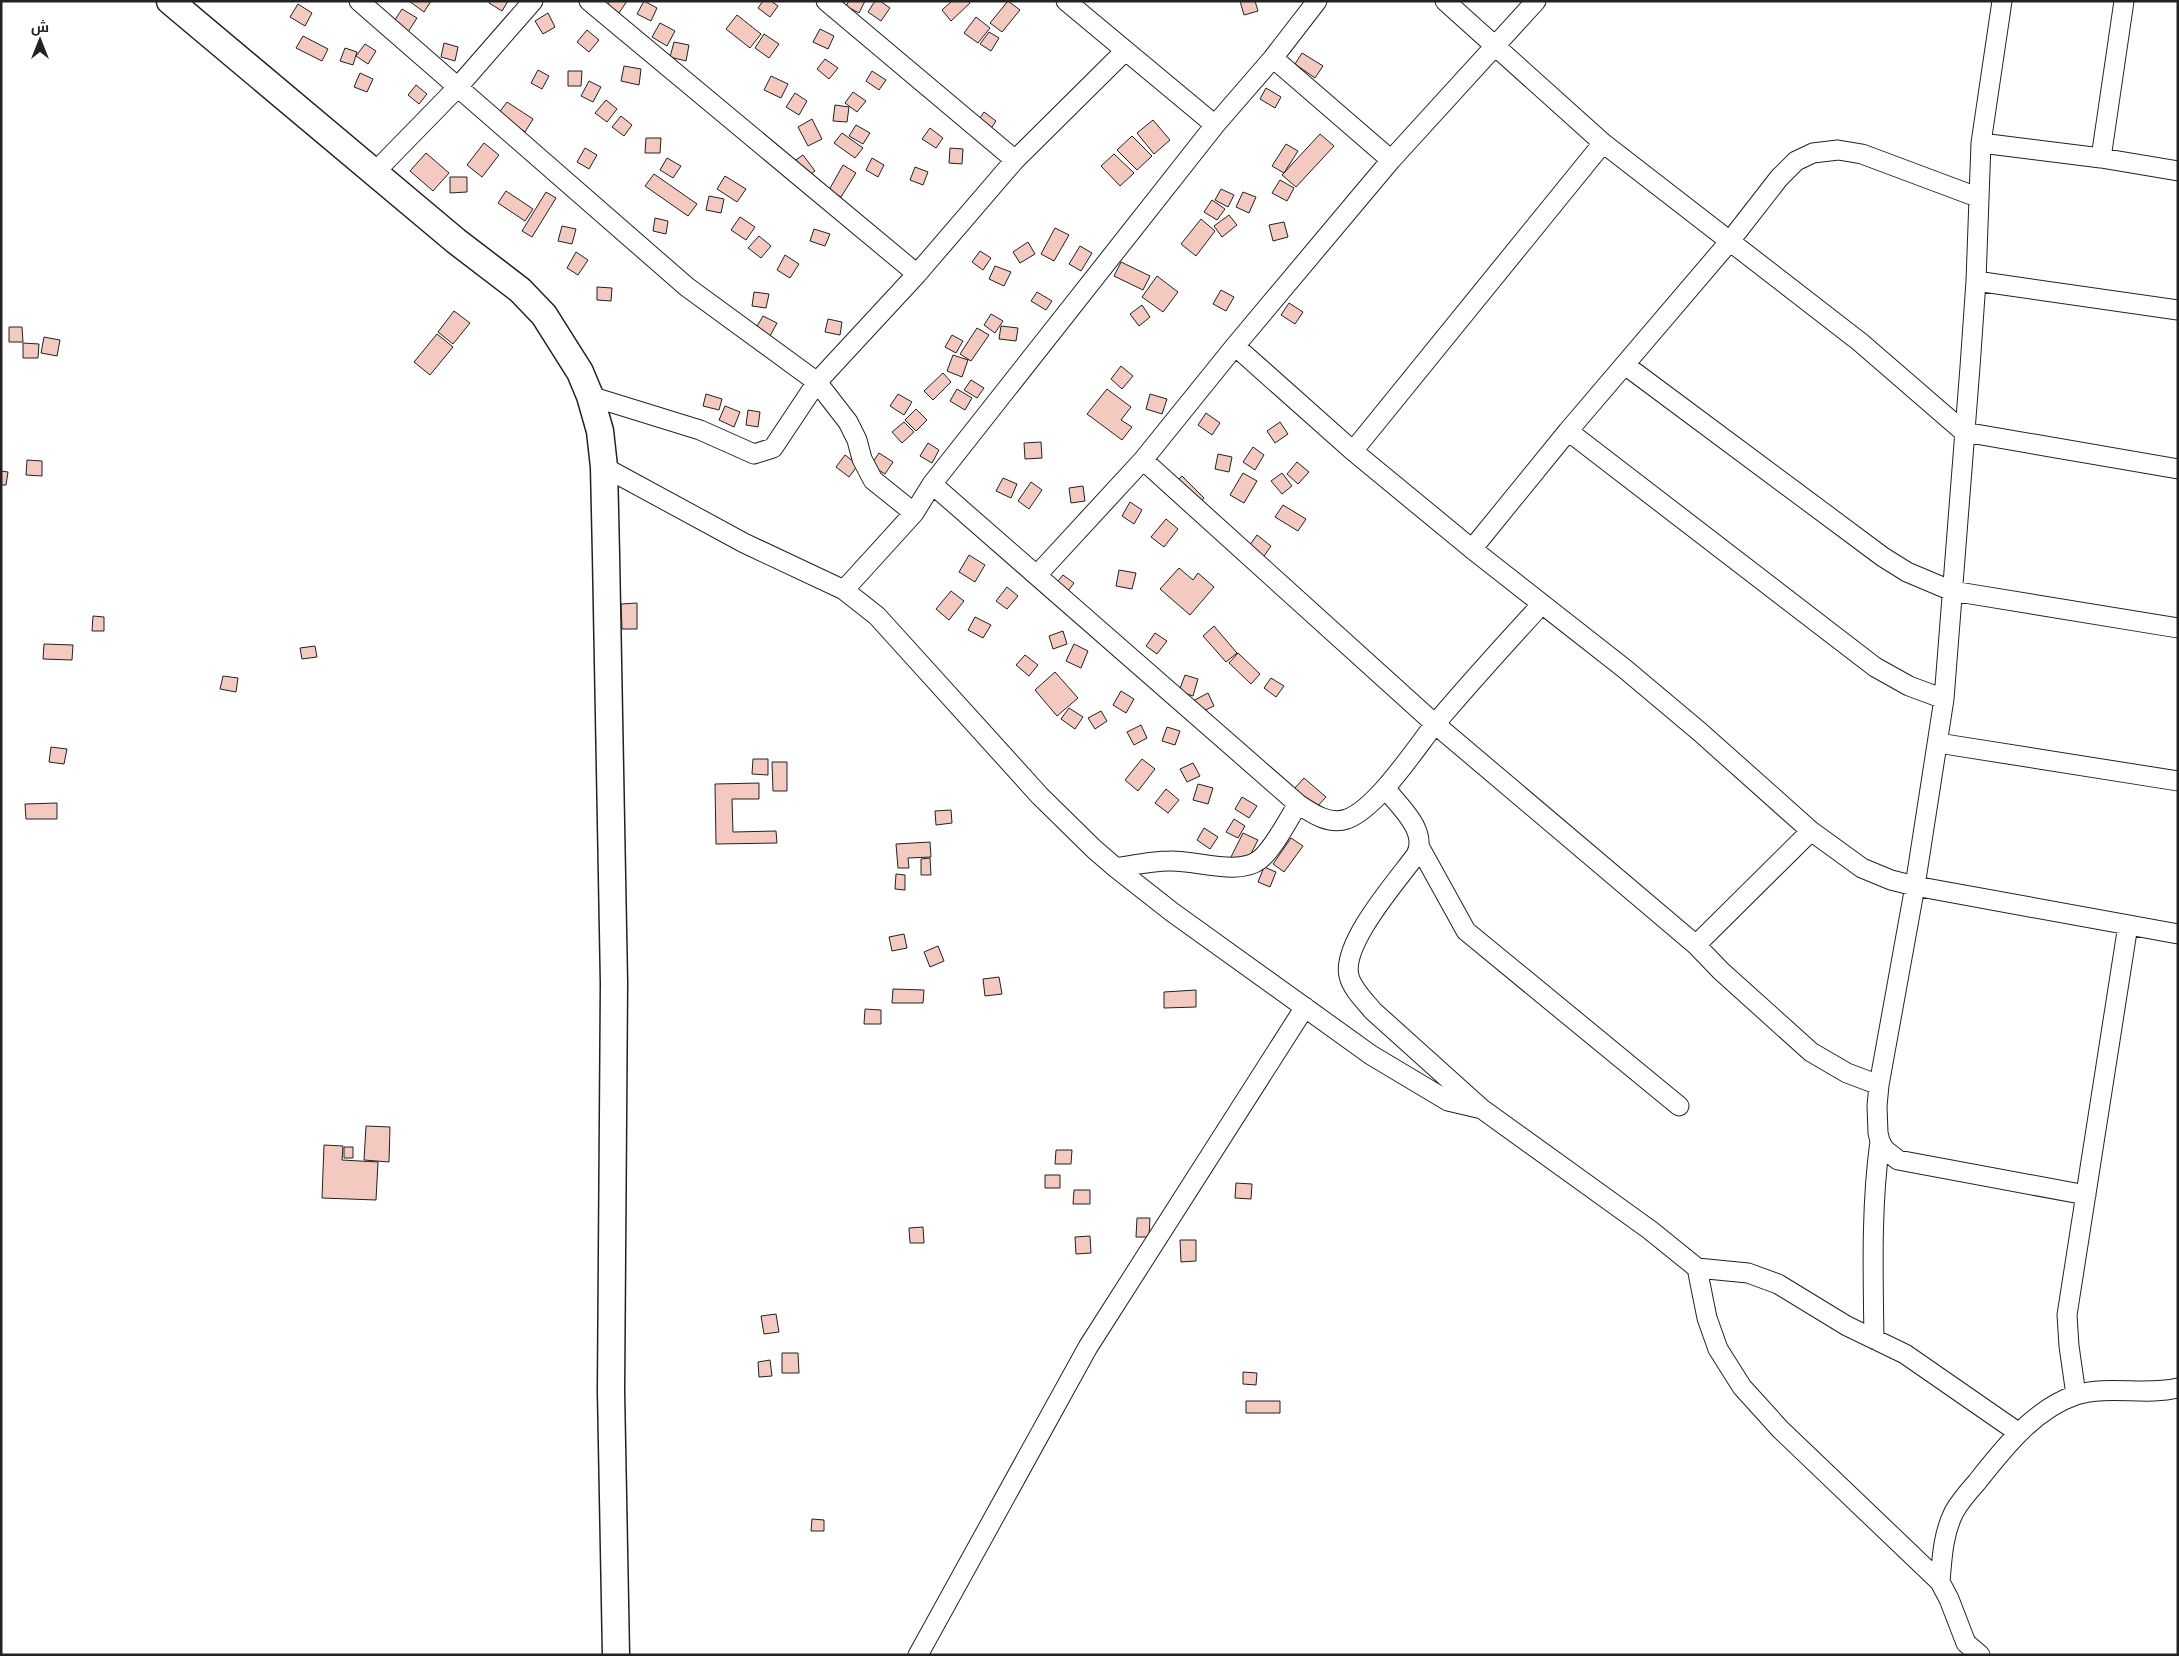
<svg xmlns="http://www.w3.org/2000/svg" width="2179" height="1656" font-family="'Nunito Sans',Cairo,sans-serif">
	<rect width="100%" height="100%" fill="#fff"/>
	<!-- building -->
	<path fill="#f3c9c0" stroke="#222" d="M409,1H431L424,12Z
		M490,1H508L502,11L489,3Z
		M610,1H627L619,13L607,5Z
		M644,1L657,8L651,21L637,14Z
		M763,1H771L778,6L770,17L758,8Z
		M849,1H865L859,13L846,6Z
		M875,1H880L890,8L881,21L868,12Z
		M952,1H968L970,3L951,21L942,10Z
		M1008,1L1020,10L1002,32L990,23Z
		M1240,1H1255L1258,11L1244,15Z
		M298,4L312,13L305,26L290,17Z
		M402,9L417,18L408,32L393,23Z
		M548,13L555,27L543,34L535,21Z
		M737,15L761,34L750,48L726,29Z
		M976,17L990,28L978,43L964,33Z
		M660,23L675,31L667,46L652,37Z
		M820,29L834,36L828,49L813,42Z
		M587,30L599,40L589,52L577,42Z
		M989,32L999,38L991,51L980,44Z
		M764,34L779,44L769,58L755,48Z
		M303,36L328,49L322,61L296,48Z
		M674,42L689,45L686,61L670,57Z
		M444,43L458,47L455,61L441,57Z
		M365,44L376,51L368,64L356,56Z
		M345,48L357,52L353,65L340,61Z
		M1302,53L1323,66L1315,78L1295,64Z
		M825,59L838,68L829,79L817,69Z
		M624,66L641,69L639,85L621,81Z
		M538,70L549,76L542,89L531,83Z
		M568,71H582L581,86H568Z
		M872,71L886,80L879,90L866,81Z
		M360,73L373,79L367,92L354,87Z
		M771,76L788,84L781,98L764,90Z
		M589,81L601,87L593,102L581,96Z
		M416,85L427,94L419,104L408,95Z
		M1266,88L1281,97L1275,108L1260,99Z
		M853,92L866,101L857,112L845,103Z
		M795,93L807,101L799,115L786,107Z
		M606,100L617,109L607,122L595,113Z
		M507,102L533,119L525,132L498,114Z
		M835,105L849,107L847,122L833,121Z
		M984,112L996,121L988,133L976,124Z
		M621,116L632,125L624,136L612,127Z
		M812,119L822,139L808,146L798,127Z
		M1153,120L1170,140L1154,154L1137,133Z
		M856,125L870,133L863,144L849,136Z
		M930,128L943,138L936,148L922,139Z
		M842,133L863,148L855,158L834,143Z
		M1320,134L1334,146L1296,187L1282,175Z
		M1132,136L1152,156L1137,170L1117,150Z
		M646,138H661L660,153H645Z
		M484,143L499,155L482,177L467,165Z
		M1286,144L1298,151L1284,173L1272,166Z
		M585,148L597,155L589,169L577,162Z
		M950,148L963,149L962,164L949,163Z
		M426,153L449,173L433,191L410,171Z
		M1114,154L1134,173L1120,186L1101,166Z
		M803,155L815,171L803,180L790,164Z
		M667,158L681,166L673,178L660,170Z
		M872,158L884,165L878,177L866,170Z
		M843,165L856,173L841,197L829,190Z
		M915,167L928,172L923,185L910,180Z
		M654,174L697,204L688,216L645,186Z
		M725,176L746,189L737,202L717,189Z
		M450,177H467V192L450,193Z
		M1280,180L1294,188L1287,201L1272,193Z
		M1221,189L1234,195L1228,207L1215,200Z
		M506,191L533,209L525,221L498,203Z
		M546,192L556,198L532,237L522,231Z
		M1243,192L1256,197L1249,213L1236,207Z
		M709,196L724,199L721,213L706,210Z
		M1212,200L1225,209L1217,220L1204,212Z
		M1229,215L1237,225L1222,237L1214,226Z
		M740,217L755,227L746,240L731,230Z
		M655,218L668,221L666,234L653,231Z
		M1201,219L1215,231L1196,256L1181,244Z
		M1284,222L1288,237L1273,241L1269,225Z
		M562,226L576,229L572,244L558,241Z
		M1055,228L1069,235L1054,261L1041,254Z
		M814,229L830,234L825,246L810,241Z
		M759,236L771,246L761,258L748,248Z
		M1028,242L1035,254L1020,263L1013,252Z
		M1080,246L1092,253L1081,271L1069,264Z
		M980,251L991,258L983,270L972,262Z
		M576,252L588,260L578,275L567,268Z
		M785,255L799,264L790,278L777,270Z
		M1121,262L1150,276L1143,290L1114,276Z
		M995,266L1011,272L1004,286L989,279Z
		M1157,276L1178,292L1163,312L1142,297Z
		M597,287L612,288L611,301L597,300Z
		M1221,290L1234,297L1226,311L1213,304Z
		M754,292L769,294L766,308L752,306Z
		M1037,292L1052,301L1046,310L1031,301Z
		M1289,303L1303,312L1295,324L1281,315Z
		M1142,305L1150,317L1139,326L1130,314Z
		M454,311L470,323L453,344L438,332Z
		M991,314L1003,321L995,333L984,325Z
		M763,316L777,323L770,336L756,328Z
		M828,319L842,322L840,335L825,332Z
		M1001,326L1018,328L1016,341L999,339Z
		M9,327H22L23,342H9Z
		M977,328L989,335L971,361L960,354Z
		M437,334L453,347L430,375L414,362Z
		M952,335L963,341L956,353L945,347Z
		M44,337L60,340L57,356L41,353Z
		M23,343L39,344L38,358H23Z
		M953,355L968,360L962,377L947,371Z
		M1121,366L1133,376L1122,389L1111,379Z
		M943,373L951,382L933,400L924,391Z
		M971,380L984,388L977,398L964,390Z
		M957,389L972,398L965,410L950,401Z
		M1107,389L1131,407L1121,420L1132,427L1122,440L1087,414Z
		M706,394L722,399L719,410L703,406Z
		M898,394L912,402L904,415L890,406Z
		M1150,394L1167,399L1162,414L1146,409Z
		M725,406L740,412L734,427L719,420Z
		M916,409L927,420L916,431L905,420Z
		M748,410L760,412L758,427L746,425Z
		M1206,413L1220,423L1212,435L1198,425Z
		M904,422L914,432L902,443L892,432Z
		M1280,422L1288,434L1275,443L1267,431Z
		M1041,442L1042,458L1025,459L1024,443Z
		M928,443L939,450L932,463L920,456Z
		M1253,447L1264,455L1255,470L1243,462Z
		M879,453L893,462L885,474L871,465Z
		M1218,454L1232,457L1229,472L1215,469Z
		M845,455L858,465L849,477L836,467Z
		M27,460L42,461V476L26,475Z
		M1297,462L1309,472L1298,484L1287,474Z
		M1,471L8,472L6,485H1Z
		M1243,473L1257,481L1244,503L1230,495Z
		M1282,473L1292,486L1282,494L1271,481Z
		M1182,476L1204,498L1195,508L1172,486Z
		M1003,478L1017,484L1011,498L996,491Z
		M1031,482L1042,490L1029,509L1018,501Z
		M1083,486L1085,501L1071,503L1069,488Z
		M1130,502L1142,510L1134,524L1122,516Z
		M1283,505L1306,519L1298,531L1275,517Z
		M1166,519L1178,529L1164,547L1151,537Z
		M1257,535L1271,546L1262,559L1247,549Z
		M969,555L985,565L975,582L959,572Z
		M1179,568L1193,580L1198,573L1214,587L1190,615L1160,589Z
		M1119,570L1136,573L1132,589L1116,586Z
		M1063,575L1074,583L1065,595L1054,586Z
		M1007,587L1018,596L1007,609L996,601Z
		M951,591L964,601L949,620L936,609Z
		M637,603V629H622L621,604Z
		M93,616L104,617V631H92Z
		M975,617L991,625L983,638L968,630Z
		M1214,626L1237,653L1226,662L1203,636Z
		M1063,631L1067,644L1053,649L1049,636Z
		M1155,633L1167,641L1157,654L1146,646Z
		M44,644L73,645L72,660L43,659Z
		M1074,644L1088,651L1081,668L1066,661Z
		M315,646L317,657L302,659L300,648Z
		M1238,653L1260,674L1251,684L1229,663Z
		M1025,655L1038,665L1029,676L1016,665Z
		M1055,672L1078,698L1057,716L1035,690Z
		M1185,675L1198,679L1193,696L1179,691Z
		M223,676L238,678L236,692L220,689Z
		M1271,678L1284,686L1276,697L1264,688Z
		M1121,691L1134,699L1126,713L1113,705Z
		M1208,693L1214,706L1199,713L1193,701Z
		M1069,708L1083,717L1075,729L1061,719Z
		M1101,711L1107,721L1095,729L1088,718Z
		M1141,725L1147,738L1134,745L1127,732Z
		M1167,727L1180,731L1175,745L1162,741Z
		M51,747L67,749L64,764L49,762Z
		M753,759H768V775L752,774Z
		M1142,759L1155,769L1138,791L1125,780Z
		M772,762H787V791H773Z
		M1193,763L1200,776L1187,782L1180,769Z
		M1304,778L1326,797L1315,809L1294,789Z
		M759,783V799H732L733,832L776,831L777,843L716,844L715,784Z
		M1198,784L1213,788L1208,804L1193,800Z
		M1166,789L1179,800L1168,813L1155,803Z
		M1242,797L1257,806L1249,818L1235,809Z
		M57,803V819H26L25,804Z
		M951,810L952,823L936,825L935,811Z
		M1234,819L1245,826L1238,838L1226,832Z
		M1204,828L1218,837L1210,849L1197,840Z
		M1243,833L1258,840L1244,867L1230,859Z
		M1291,838L1303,846L1284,872L1273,864Z
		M930,842L931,857L908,858L909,868H898L896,844Z
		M930,858L931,875H921V859Z
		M1264,867L1276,872L1270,887L1258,882Z
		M896,874L905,875V890L895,889Z
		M904,934L907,948L892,951L889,937Z
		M938,946L944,961L930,967L924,952Z
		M999,977L1002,994L985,996L983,979Z
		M893,989L924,990L923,1003H892Z
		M1196,990V1007L1164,1008V992Z
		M865,1009L881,1010V1024H864Z
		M366,1126L390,1127L389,1162L364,1160Z
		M324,1145L343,1146L342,1160L378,1162L376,1200L322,1198Z
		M344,1147H353V1158H344Z
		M1056,1150H1072L1071,1164H1055Z
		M1045,1175H1060V1188H1045Z
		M1236,1183L1252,1184L1251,1199L1235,1198Z
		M1074,1190H1090V1204H1073Z
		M1137,1218H1150L1149,1237H1136Z
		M923,1227L924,1243H910L909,1228Z
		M1090,1236L1091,1253L1076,1254L1075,1237Z
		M1180,1240H1196V1261L1181,1262Z
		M776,1314L779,1332L764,1334L761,1316Z
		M782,1353H798L799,1373H782Z
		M770,1360L772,1376L759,1377L758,1362Z
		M1243,1372L1257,1373L1256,1385L1243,1384Z
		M1246,1401H1280V1413H1246Z
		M812,1519L824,1520V1531H811Z"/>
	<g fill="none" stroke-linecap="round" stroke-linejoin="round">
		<defs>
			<path id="street" d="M359,1L687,287L817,382L848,422L857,440L862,459L873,480L914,513
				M589,1L917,274
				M826,1L1015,160
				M1066,1L1215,125
				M1445,1L1603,143L1860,342L1964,432L2178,469
				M2002,1L1981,143L1976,281L1970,367L1944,699L1915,886L1879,1085L1877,1106L1878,1133L1880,1141L1884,1149L1898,1160L2086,1195
				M1273,58L1391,160
				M1981,143L2101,158L2178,171
				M2101,158L2124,1
				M374,173L457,88L533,1
				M1976,281L2178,310
				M1235,346L1353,451L1472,549L1625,669L1700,732L1811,831L1862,868L1891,880L1915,886L2178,934
				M1625,365L1883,557L1907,572L1952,591L2178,628
				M590,396L700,430L754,454L773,448L817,382L917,274L1015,160L1125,51
				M1568,431L1875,667L1909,686L1944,699
				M1353,451L1603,143
				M1143,460L1435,724L1696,945L1721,971L1811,1052L1847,1073L1879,1085
				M604,467L744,543L844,590L877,616L1040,796L1094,849L1116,868L1172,912L1371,1055L1448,1101L1482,1109
				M932,484L1298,804C1313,814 1329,825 1347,819C1377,808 1415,749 1435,724C1470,683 1506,643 1542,604
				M1472,549L1568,431L1730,241L1779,178L1796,161L1813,153L1838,150L1862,154L1977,197
				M1037,575L1143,460L1235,346L1391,160L1536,1
				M844,590L914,513L932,484L1215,125L1273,58L1317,1
				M1938,743L2178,781
				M1385,788C1398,805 1429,831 1416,855C1397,881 1341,944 1349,976C1352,989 1365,1001 1373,1011L1482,1109L1650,1230L1697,1268L1748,1273L1778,1284L1847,1326L1905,1354L2019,1433
				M1419,846L1466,931L1679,1106
				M1116,868C1134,865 1152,861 1170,861C1195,860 1239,876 1259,860C1273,850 1289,818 1298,804
				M1696,945L1811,831
				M1697,1268L1707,1318L1718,1349L1742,1387L1780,1429L1940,1582L1949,1599L1966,1643L1980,1655
				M1874,1339C1873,1272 1871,1207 1880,1141
				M2076,1395L2069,1346L2067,1315L2128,925
				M1940,1582C1942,1558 1943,1534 1954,1512C1960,1501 1969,1491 1977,1482C2003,1449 2034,1409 2076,1395C2109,1385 2145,1396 2178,1388
				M918,1655L1088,1347L1305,1007"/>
			<path id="secondary" d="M170,1L456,241L520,290L544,315L580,372L590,396L600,431L604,467L606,555L614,983L611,1391L616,1655"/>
		</defs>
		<!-- street casing -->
		<use href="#street" stroke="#222" stroke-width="21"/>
		<!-- secondary casing -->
		<use href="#secondary" stroke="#222" stroke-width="29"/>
		<!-- street -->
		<use href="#street" stroke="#fff" stroke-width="19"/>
		<!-- secondary -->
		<use href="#secondary" stroke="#fff" stroke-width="26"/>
	</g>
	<!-- border -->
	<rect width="2179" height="1656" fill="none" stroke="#222222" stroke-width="5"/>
	<!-- north arrow -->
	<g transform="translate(40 40)" stroke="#ffffff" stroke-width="4" paint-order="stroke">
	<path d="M0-4L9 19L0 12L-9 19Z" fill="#222222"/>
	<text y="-8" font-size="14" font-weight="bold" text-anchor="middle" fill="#222222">ش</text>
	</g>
</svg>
